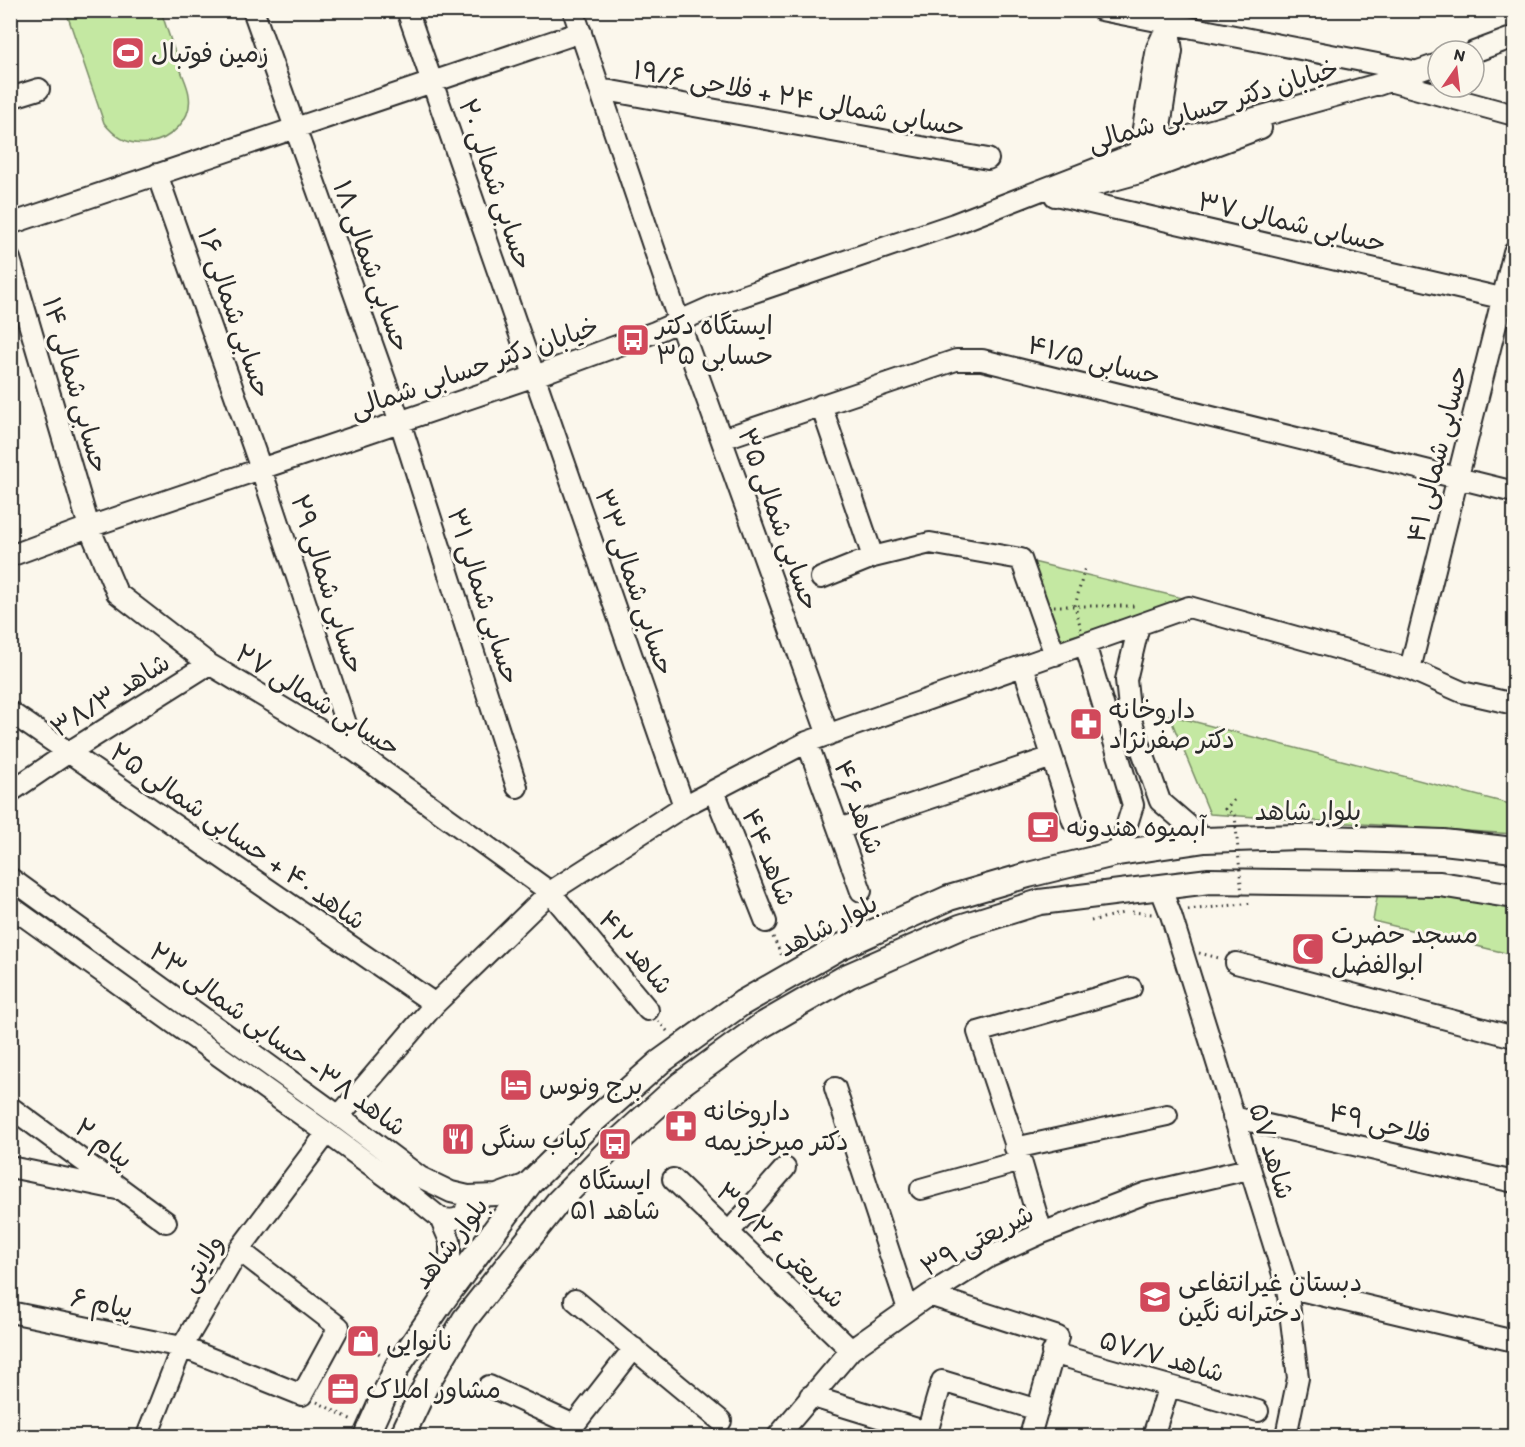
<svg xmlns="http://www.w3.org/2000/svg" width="1525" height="1447" font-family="Itim,'Playpen Sans Arabic',sans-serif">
	<rect width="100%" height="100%" fill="#fbf7ec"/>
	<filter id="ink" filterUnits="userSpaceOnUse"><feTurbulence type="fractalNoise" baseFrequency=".0167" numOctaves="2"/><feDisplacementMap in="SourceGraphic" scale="12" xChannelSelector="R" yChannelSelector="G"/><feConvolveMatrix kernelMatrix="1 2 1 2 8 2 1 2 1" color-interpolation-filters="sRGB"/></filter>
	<g filter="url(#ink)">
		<!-- green -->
		<path fill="#c4e8a2" stroke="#788a66" stroke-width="1.5" d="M66,11H161C167,30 174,49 180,68C183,77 188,86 189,95C193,119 171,140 148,143C130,146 115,137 104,123Z
			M1033,562L1191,600L1059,640Z
			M1169,715L1514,805V834L1210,814Z
			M1379,886L1514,908V955L1373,921Z"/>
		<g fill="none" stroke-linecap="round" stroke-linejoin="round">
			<defs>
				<path id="minor" d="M253,10L400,422L517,787
					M407,10L684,806
					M573,10L679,322L828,735
					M1101,10L1413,71
					M1474,52L1514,37
					M1389,81L1514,115
					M1378,85L1438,64
					M600,89L988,159
					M10,98L39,89
					M1157,157V145L1172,51L1168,24
					M1141,162L1139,151L1157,48L1168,24L1170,13
					M157,174L261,469L355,751
					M1055,196L1143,172L1261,128
					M1060,196L1514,301
					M10,224L581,32
					M10,259L89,527L117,593L209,664L355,751L550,892L648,1010
					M821,405L873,557
					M722,439L956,360H982L1514,492
					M10,556L89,527L535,376L655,332L716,305L954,224L1157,145L1389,81
					M821,578L873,557L930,543L1021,559L1055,655
					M1139,625L1126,680L1130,717L1160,801L1205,840
					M1085,644L1133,805L1118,853
					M1023,666L1073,821
					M1410,669L1514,252
					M10,712L435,1004
					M807,742L861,891
					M714,791L766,922
					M10,792L69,752L209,664
					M839,829L1052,757
					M10,878L339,1116L420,1177L451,1192L468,1196L497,1195L530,1183
					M1160,887L1171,915L1287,1287L1298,1378L1286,1436
					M10,906L327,1133L409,1193L440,1218L450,1241V1262L441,1299
					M1236,963L1514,1037
					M835,1088L908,1309
					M10,1107L166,1222
					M339,1116L435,1004L550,892L684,806L807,742L1189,607L1410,669L1462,692L1514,704
					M1233,1117L1514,1182
					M1015,1148L1167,1115
					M10,1167L117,1189
					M673,1179L851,1350
					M921,1189L1021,1161
					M440,1218C459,1223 468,1216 468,1196
					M729,1232L785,1168
					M1042,1233L1021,1161L978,1032L1131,988
					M1287,1287L1514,1341
					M929,1295L1058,1337L1030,1436
					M575,1300L721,1421
					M10,1312L182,1347L302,1395L339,1327L239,1250
					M1052,1353L1258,1411
					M489,1386L574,1425
					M810,1396L927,1432
					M147,1436L182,1347L239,1250L327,1133
					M567,1436L574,1425L634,1348
					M778,1436L851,1350L929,1295L989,1257L1042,1233L1146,1193L1248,1169
					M926,1436L942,1381L1038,1410
					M1153,1436L1169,1386"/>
				<path id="major" d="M366,1436L397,1367L440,1304L530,1183L591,1123L660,1062L742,1003L838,948L949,898L1028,875L1118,853L1205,840L1298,837L1443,842L1514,850
					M402,1436L427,1383L465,1319L558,1202L615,1144L681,1084L761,1026L848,976L960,927L1040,902L1209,881L1440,884L1514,896"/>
			</defs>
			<!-- minor casing -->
			<use href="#minor" stroke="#2b2b2b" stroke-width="24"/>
			<!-- major casing -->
			<use href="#major" stroke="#2b2b2b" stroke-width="28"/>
			<!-- path -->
			<path stroke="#2b2b2b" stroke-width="3" stroke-dasharray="1.5 4.5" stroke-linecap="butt" d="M1054,606H1135
				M1081,629L1075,606L1085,567
				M1234,800L1225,809L1235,815
				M1188,910L1253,903
				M1132,912L1152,914
				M1091,921L1123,913
				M773,937L783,958
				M1199,953L1219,958
				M658,1021L668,1032
				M353,1337L383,1356
				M317,1402L354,1421"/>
			<!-- minor -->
			<use href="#minor" stroke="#fbf7ec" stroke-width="20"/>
			<!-- major -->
			<use href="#major" stroke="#fbf7ec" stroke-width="24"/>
			<!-- path-bridge -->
			<path stroke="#2b2b2b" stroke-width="3" stroke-dasharray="1.5 4.5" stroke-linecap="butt" d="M1235,815L1242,896"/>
		</g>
	</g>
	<!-- icons -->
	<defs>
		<symbol id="stadium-square" viewBox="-11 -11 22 22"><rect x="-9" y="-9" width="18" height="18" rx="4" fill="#d1495b" stroke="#fbf7ec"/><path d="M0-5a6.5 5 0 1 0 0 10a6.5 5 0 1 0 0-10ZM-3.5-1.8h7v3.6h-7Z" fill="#fff"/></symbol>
		<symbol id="bus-square" viewBox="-11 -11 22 22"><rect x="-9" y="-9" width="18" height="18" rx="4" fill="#d1495b" stroke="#fbf7ec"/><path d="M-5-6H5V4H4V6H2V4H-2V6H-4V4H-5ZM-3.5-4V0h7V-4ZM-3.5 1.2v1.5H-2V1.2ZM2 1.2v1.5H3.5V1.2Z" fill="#fff"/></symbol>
		<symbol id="pharmacy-square" viewBox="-11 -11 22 22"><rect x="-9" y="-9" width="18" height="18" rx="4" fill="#d1495b" stroke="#fbf7ec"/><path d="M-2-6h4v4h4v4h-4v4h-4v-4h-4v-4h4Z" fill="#fff"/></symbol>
		<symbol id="cafe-square" viewBox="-11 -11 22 22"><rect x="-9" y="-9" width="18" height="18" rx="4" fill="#d1495b" stroke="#fbf7ec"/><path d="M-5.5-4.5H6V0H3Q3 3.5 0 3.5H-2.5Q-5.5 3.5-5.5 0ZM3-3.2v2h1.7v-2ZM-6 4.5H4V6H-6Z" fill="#fff"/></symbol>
		<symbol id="mosque-square" viewBox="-11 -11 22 22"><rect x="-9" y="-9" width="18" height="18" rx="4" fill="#d1495b" stroke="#fbf7ec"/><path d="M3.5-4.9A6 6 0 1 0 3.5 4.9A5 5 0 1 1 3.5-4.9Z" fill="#fff"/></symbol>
		<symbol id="hotel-square" viewBox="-11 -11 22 22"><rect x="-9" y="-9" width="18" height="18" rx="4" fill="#d1495b" stroke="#fbf7ec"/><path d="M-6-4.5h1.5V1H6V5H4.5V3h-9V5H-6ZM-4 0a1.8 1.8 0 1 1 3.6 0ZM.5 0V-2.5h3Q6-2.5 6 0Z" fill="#fff"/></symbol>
		<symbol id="restaurant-square" viewBox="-11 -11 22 22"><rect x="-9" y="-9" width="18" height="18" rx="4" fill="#d1495b" stroke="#fbf7ec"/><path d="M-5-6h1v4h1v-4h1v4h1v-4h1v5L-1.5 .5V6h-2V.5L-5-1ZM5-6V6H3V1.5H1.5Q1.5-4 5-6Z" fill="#fff"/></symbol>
		<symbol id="school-square" viewBox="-11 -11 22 22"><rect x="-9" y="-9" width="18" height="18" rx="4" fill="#d1495b" stroke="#fbf7ec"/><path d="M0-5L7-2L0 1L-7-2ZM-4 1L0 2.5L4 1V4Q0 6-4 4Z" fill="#fff"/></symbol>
		<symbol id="shop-square" viewBox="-11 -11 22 22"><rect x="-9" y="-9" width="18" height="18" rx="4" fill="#d1495b" stroke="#fbf7ec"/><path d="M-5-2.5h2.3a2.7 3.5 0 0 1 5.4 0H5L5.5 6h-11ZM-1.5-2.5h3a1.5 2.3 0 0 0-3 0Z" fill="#fff"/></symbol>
		<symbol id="office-square" viewBox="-11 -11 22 22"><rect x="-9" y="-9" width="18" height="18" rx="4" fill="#d1495b" stroke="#fbf7ec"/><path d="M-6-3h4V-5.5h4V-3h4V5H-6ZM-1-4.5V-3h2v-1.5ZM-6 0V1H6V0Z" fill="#fff"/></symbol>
	</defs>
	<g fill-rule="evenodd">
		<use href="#stadium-square" x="109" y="34" width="38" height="38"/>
		<use href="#bus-square" x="614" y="321" width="38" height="38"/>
		<use href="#pharmacy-square" x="1067" y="705" width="38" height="38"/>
		<use href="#cafe-square" x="1024" y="808" width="38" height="38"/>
		<use href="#mosque-square" x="1289" y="930" width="38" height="38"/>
		<use href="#hotel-square" x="497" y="1066" width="38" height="38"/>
		<use href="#pharmacy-square" x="662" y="1107" width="38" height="38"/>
		<use href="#restaurant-square" x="439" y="1120" width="38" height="38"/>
		<use href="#bus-square" x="596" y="1125" width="38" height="38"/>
		<use href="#school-square" x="1136" y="1278" width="38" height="38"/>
		<use href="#shop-square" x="344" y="1322" width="38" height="38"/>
		<use href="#office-square" x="324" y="1370" width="38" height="38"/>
	</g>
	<g text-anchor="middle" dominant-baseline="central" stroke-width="6" stroke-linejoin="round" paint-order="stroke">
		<!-- poi labels -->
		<g font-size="26" fill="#2b2b2b" stroke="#fbf7ec" text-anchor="start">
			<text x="151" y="53">زمین فوتبال</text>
			<text x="656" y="325">ایستگاه دکتر<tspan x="656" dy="30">حسابی ۳۵</tspan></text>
			<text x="1109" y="709">داروخانه<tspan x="1109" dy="30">دکتر صفرنژاد</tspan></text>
			<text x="1066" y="827">آبمیوه هندونه</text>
			<text x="1331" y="934">مسجد حضرت<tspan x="1331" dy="30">ابوالفضل</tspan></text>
			<text x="539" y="1085">برج ونوس</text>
			<text x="704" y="1111">داروخانه<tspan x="704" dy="30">دکتر میرخزیمه</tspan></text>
			<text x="481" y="1139">کباب سنگی</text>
			<text x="615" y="1180" text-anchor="middle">ایستگاه<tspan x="615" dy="30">شاهد ۵۱</tspan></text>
			<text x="1178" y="1282">دبستان غیرانتفاعی<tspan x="1178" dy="30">دخترانه نگین</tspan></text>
			<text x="386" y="1341">نانوایی</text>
			<text x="366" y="1389">مشاور املاک</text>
		</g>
		<!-- street labels -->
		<g font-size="26" fill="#2b2b2b" stroke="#fbf7ec">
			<text transform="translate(799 98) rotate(10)">حسابی شمالی ۲۴ + فلاحی ۱۹/۶</text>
			<text transform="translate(1213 105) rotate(-17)">خیابان دکتر حسابی شمالی</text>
			<text transform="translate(496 184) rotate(71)">حسابی شمالی ۲۰</text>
			<text transform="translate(1292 222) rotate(13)">حسابی شمالی ۳۷</text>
			<text transform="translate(372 266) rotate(70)">حسابی شمالی ۱۸</text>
			<text transform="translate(235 313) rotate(71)">حسابی شمالی ۱۶</text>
			<text transform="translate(1094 360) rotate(14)">حسابی ۴۱/۵</text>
			<text transform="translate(474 367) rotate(-19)">خیابان دکتر حسابی شمالی</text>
			<text transform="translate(76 385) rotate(74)">حسابی شمالی ۱۴</text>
			<text transform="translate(1437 454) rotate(-76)">حسابی شمالی ۴۱</text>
			<text transform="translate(779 519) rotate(70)">حسابی شمالی ۳۵</text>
			<text transform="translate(635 582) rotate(71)">حسابی شمالی ۳۳</text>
			<text transform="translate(328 584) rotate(72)">حسابی شمالی ۲۹</text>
			<text transform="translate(484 596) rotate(72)">حسابی شمالی ۳۱</text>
			<text transform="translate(110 695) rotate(-32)">شاهد ۳۸/۳</text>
			<text transform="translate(318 700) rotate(32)">حسابی شمالی ۲۷</text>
			<text transform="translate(859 807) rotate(70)">شاهد ۴۶</text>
			<text x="1308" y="811">بلوار شاهد</text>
			<text transform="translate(238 836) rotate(35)">شاهد ۴۰ + حسابی شمالی ۲۵</text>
			<text transform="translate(769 857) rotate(68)">شاهد ۴۴</text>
			<text transform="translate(828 925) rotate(-27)">بلوار شاهد</text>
			<text transform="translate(636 952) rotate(50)">شاهد ۴۲</text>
			<text transform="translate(278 1039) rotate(36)">شاهد ۳۸- حسابی شمالی ۲۳</text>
			<text transform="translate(1380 1123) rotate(13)">فلاحی ۴۹</text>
			<text transform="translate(104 1143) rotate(37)">پیام ۲</text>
			<text transform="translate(1272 1151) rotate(73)">شاهد ۵۷</text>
			<text transform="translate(977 1240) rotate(-28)">شریعتی ۳۹</text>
			<text transform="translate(450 1243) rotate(-53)">بلوار شاهد</text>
			<text transform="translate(781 1245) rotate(44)">شریعتی ۳۹/۲۶</text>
			<text transform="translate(201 1263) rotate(-59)">ولایتی</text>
			<text transform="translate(102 1303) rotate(12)">پیام ۶</text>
			<text transform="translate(1162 1356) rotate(16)">شاهد ۵۷/۷</text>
		</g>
	</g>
	<!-- margin -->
	<rect width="1525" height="1447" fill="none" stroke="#fbf7ec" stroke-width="36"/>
	<rect x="18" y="18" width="1489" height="1411" fill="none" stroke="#2b2b2b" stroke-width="2" filter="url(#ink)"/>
	<!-- north arrow -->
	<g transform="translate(1456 69) rotate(14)"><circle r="28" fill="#fbf7ec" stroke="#a8a59f" stroke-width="1.5"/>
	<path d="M0-4.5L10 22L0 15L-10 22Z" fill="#d1495b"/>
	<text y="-9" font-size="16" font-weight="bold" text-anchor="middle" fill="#2b2b2b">N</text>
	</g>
</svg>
